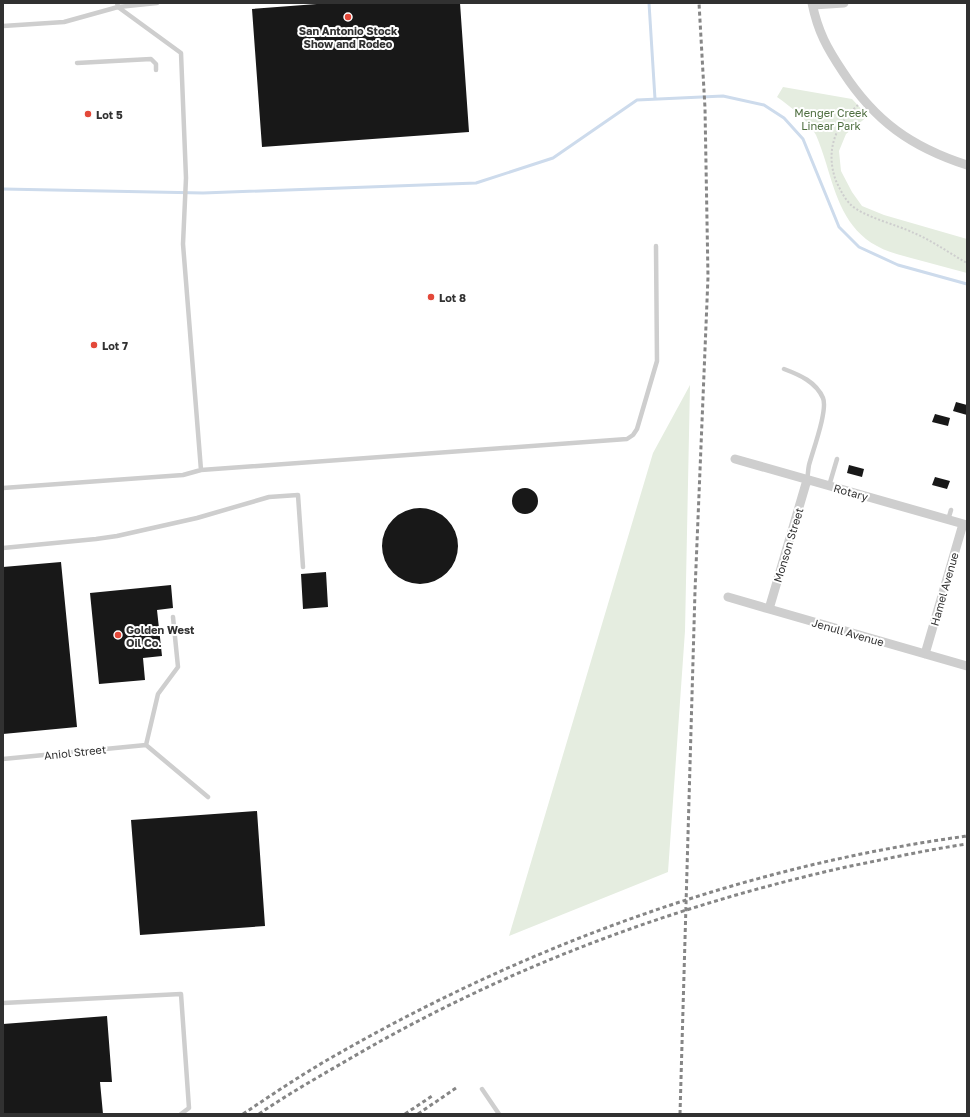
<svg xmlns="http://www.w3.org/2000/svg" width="970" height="1117" font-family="'Golos Text',sans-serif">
	<rect width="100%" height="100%" fill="#fff"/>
	<!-- green -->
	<path fill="#e5ede0" d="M783,87L852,99L868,116L846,134L839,151L841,171L852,192L862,206L884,215L967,239V273C948,268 930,263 911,258C900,255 887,252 877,246C845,229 836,196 826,163C823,154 820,144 816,135C807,119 791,107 777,97Z
		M690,385L685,631L668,872L509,936L653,453Z"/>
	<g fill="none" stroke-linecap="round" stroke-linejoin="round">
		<!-- stream -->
		<path stroke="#cddbec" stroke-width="3" d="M649,3L655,99
			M3,189L203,193L476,183L553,158L637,100L723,96L764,105L784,118L803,139L839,227L859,247L898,265L967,284"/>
	</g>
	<!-- building -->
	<path fill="#181818" d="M330,3H460L469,132L262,147L252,9Z
		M956,402L967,405V415L953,411Z
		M935,414L950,418L948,426L932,422Z
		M849,465L864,469L862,477L847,473Z
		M935,477L950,481L947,489L932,485Z
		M512 501a13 13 0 1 1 26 0a13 13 0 1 1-26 0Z
		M382 546a38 38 0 1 1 76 0a38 38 0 1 1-76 0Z
		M61,562L77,727L3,734V567Z
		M326,572L328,607L303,609L301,574Z
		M171,585L173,608L157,610L162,656L143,658L145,680L99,684L90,593Z
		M257,811L265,926L140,935L131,820Z
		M107,1016L112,1082H100L103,1114H3V1024Z"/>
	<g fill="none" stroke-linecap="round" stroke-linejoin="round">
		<!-- path -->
		<path stroke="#cecece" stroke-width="2" stroke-dasharray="2 2" stroke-linecap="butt" d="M858,105C835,125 825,151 836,181C840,189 844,198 850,204C863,217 898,225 914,233C933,241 949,253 967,263"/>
		<!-- lane -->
		<path stroke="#cecece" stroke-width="4.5" d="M117,3L118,7L181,53L186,178L183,244L201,470
			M3,26L64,22L118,7L157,3
			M77,63L151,59L156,64V70
			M784,369C800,375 816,382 823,398C828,410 813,450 809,465C808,470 808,475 807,480
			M829,486L837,459
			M3,488L183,475L201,470L627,439L633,435L637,429L657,361L656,246
			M948,520L951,510
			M3,548L96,539L117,536L197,518L269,497L298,495L303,567
			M146,745L158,694L178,667L173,617
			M146,745L208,797
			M3,759L146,745
			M3,1003L181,994L189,1108L181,1114
			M482,1089L499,1114"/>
		<!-- street -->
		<path stroke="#cecece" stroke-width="9" d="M812,3C818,32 827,48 843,72C875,121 911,147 967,165
			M813,5L844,3
			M735,459L967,525
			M728,597L769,609L967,666
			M769,609L807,480
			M925,654L963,524"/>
		<!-- rail -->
		<path stroke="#868686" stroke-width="3" stroke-dasharray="4 3" stroke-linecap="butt" d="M243,1114C273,1094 304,1073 336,1055C530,944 745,866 967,836
			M259,1114C288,1094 320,1076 351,1058C505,968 672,906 846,867C886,859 926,850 967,844
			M405,1114L432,1096
			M418,1114L456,1088
			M680,1114L695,591L708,277L705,108L699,3"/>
	</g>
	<!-- markers -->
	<g fill="#e34839" stroke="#fff" stroke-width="1.5">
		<circle cx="348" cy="17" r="4"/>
		<circle cx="88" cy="114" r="4"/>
		<circle cx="431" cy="297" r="4"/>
		<circle cx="94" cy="345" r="4"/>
		<circle cx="118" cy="635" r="4"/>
	</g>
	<g text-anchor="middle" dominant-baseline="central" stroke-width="4" stroke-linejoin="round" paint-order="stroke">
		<!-- poi labels -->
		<g font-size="11" font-weight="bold" fill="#313131" stroke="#fff" text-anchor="start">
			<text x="348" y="30" text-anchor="middle">San Antonio Stock<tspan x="348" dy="13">Show and Rodeo</tspan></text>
			<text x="96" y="114">Lot 5</text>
			<text x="439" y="297">Lot 8</text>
			<text x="102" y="345">Lot 7</text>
			<text x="126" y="629">Golden West<tspan x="126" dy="13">Oil Co.</tspan></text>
		</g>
		<!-- park labels -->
		<g font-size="11" fill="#4d6d3e" stroke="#fff">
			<text x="831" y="112">Menger Creek<tspan x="831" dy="13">Linear Park</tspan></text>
		</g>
		<!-- street labels -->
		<g font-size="11" fill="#313131" stroke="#fff">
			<text transform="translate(851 492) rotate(16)">Rotary</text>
			<text transform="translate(788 545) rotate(-73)">Monson Street</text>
			<text transform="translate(944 589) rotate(-74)">Hamel Avenue</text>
			<text transform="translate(848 632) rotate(16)">Jenull Avenue</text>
			<text transform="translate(75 752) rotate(-6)">Aniol Street</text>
		</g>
	</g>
	<!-- border -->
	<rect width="970" height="1117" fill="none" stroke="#313131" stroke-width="8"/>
</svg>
